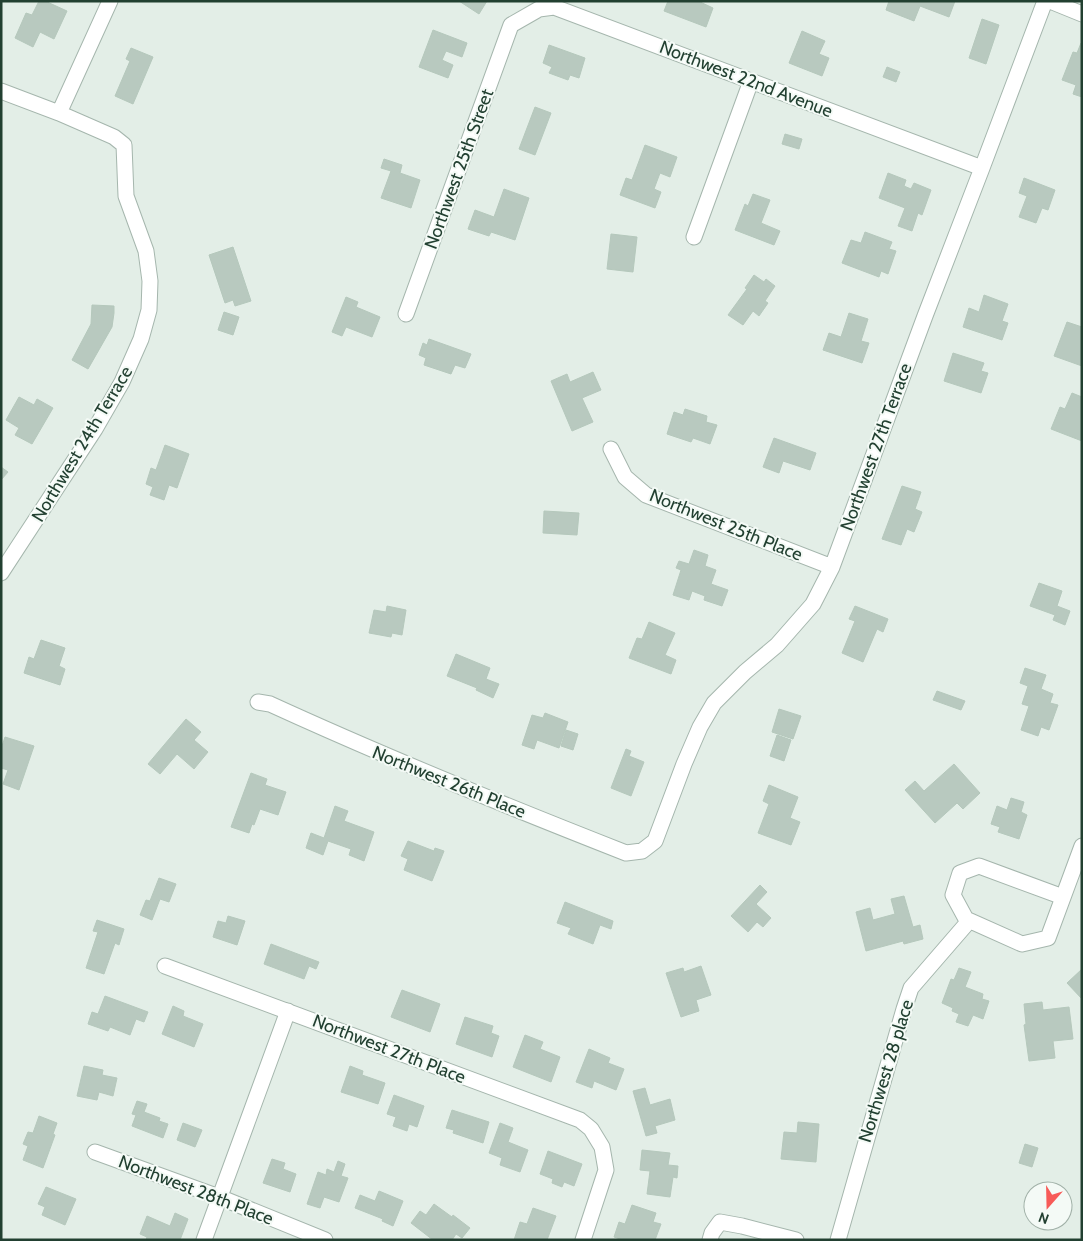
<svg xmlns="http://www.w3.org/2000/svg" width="1083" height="1241" font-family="Cabin,sans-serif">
	<rect width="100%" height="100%" fill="#e3eee7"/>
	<!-- building -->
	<path fill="#b8c9bf" stroke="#b5c8bc" d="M39,1H45L67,11L54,39L40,32L33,47L15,38L26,13L32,15Z
		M459,1H487L479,14Z
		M668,1H698L713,8L706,27L664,11Z
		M889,1H955L949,17L920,6L914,21L886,10Z
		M982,19L999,25L986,64L969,58Z
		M433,30L467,43L462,57L446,51L442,60L453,65L448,78L419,67Z
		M802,31L825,41L819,54L829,58L822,76L789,63Z
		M1081,43L1082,44V97L1073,94L1076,85L1062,80L1073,52L1077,53Z
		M549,45L585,58L579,78L570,75L568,80L549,73L552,67L543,63Z
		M131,48L153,57L133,104L115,96L130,61L126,59Z
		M887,67L900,72L896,82L883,77Z
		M535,107L551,113L535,155L519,149Z
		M785,134L802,139L799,149L782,144Z
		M645,145L677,157L670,177L660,173L654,189L661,192L655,208L620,195L626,178L632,180Z
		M384,159L402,165L400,173L420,180L411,208L381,198L391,171L381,168Z
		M888,173L906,180L904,186L911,189L914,183L931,190L922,215L918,213L912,231L898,226L905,208L879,198Z
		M1024,178L1055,190L1048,210L1042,208L1036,223L1019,217L1027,196L1019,193Z
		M504,189L529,198L515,240L491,232L489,236L468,229L475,210L494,217Z
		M753,194L770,200L761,223L780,231L774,245L735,230L745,204L748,206Z
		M865,232L892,242L889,249L896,251L888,274L881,271L879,277L842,263L851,240L861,243Z
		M611,234L637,237L633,272L607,269Z
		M233,247L251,301L235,306L233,300L225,303L209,255Z
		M754,275L764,282L766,279L775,286L765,301L768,303L759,316L753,311L743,325L728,315L747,289L745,288Z
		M984,295L1008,304L1002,321L1008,323L1002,340L963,327L969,308L979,312Z
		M346,297L358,302L356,307L380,317L372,337L346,327L342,336L332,332Z
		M92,305L114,306V313L112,327L88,369L72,360L91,324Z
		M224,312L239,317L233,335L218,330Z
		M849,313L868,319L861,341L869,343L862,363L823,350L829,333L841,337Z
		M1067,322L1082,327V366L1054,356Z
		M429,339L471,354L465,368L455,365L451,374L424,365L426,358L419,355L423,343L427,345Z
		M953,353L984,363L981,371L988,373L981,393L944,381Z
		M593,372L601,390L582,398L593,422L572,431L551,381L567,374L570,382Z
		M1072,393L1082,397V441L1051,429L1060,407L1065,409Z
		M19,397L34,405L37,399L53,408L32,444L15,435L19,428L6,420Z
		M685,409L707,416L706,422L717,425L710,444L693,438L691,442L667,434L674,412L683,415Z
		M774,438L816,453L810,470L783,461L779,473L763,467Z
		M165,445L189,454L177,488L169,485L164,500L150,495L153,487L146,484L151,468L156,470Z
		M1,467L8,472L1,480Z
		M902,486L921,492L915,509L922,512L914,532L907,529L901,545L882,539Z
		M544,511L579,513L577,535L543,533Z
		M694,550L708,555L705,566L716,570L711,584L728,590L722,606L704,600L705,596L692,591L689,600L673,595L681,570L676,568L679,561L689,564Z
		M1039,583L1062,591L1057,606L1070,611L1065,625L1053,620L1055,615L1030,606Z
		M387,606L406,610L402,635L392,633L391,637L369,633L374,610L386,612Z
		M855,606L888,619L883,632L877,629L863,662L842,653L855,621L849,619Z
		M649,622L675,633L665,655L676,660L671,674L629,658L637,638L642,639Z
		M41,640L65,648L59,666L65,669L60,685L24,673L29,657L34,659Z
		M456,654L490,668L486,679L499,684L493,698L476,690L477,688L447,676Z
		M1025,668L1046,675L1041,689L1053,694L1050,703L1058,705L1049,730L1041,727L1038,736L1021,730L1029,706L1022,704L1028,686L1020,683Z
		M937,691L965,701L961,710L933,700Z
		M779,709L801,716L793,739L772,732Z
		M545,713L568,722L559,748L537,740L534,749L522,745L532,715L543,718Z
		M186,719L201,732L194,740L208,752L194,769L177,754L160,774L148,764Z
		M566,730L578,734L573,750L561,746Z
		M777,735L791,740L784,761L770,756Z
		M5,737L34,746L19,790L3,784L8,770L1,768V749Z
		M626,749L631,751L629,756L644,762L631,796L611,788Z
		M954,764L980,793L963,809L957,803L935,823L905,790L915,781L924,791Z
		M251,773L267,779L265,785L286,792L278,815L260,809L254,825L252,824L249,833L231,827Z
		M769,785L798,797L790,818L800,822L791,845L758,833L769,804L763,801Z
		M1011,798L1024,802L1021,812L1027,815L1019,839L998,832L1000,827L991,824L997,806L1007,810Z
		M335,806L348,811L344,821L374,832L364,861L349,855L351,849L328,841L323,855L306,848L311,833L324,838Z
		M408,841L434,851L435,848L444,851L432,881L404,870L408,859L401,856Z
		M159,878L176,884L169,902L160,899L152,920L140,915L146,900L150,901Z
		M760,885L767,892L756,904L771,918L763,927L757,922L748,932L731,916Z
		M904,896L913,927L920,925L923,939L904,944L903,941L866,951L856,912L870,908L873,920L895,914L891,899Z
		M565,902L613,921L611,929L600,925L593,944L568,934L571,928L557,923Z
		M228,916L245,921L237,945L213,937L218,921L226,923Z
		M97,920L124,929L119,945L115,943L104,974L86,968L98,932L93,931Z
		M271,944L319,962L316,969L309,966L304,979L264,964Z
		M701,966L711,995L696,1000L699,1011L681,1017L666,973L683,968L684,972Z
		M959,968L971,972L965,987L983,994L982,999L989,1001L983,1019L973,1015L968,1026L956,1022L959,1014L952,1011L953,1008L942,1003L951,979L954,980Z
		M1082,969V999L1067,983Z
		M402,990L440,1004L430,1032L391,1017Z
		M105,996L148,1012L144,1022L136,1019L130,1035L110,1027L108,1031L88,1024L92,1012L98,1014Z
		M1042,1002L1043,1010L1069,1007L1073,1039L1053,1041L1055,1058L1029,1061L1024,1025L1026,1024L1024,1004Z
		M173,1006L184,1011L183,1016L203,1024L194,1047L162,1034Z
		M465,1017L493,1026L491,1033L499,1036L492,1057L456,1044Z
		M525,1035L543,1042L540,1049L560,1057L551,1082L513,1067Z
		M589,1049L610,1058L608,1063L624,1069L616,1090L594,1081L592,1088L576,1082Z
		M84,1066L103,1070L102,1075L117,1078L113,1096L99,1092L97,1100L77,1096Z
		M350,1066L363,1071L362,1075L385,1083L378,1104L341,1092Z
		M645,1088L650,1105L670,1099L675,1120L655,1126L657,1133L646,1136L633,1091Z
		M394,1095L424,1106L417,1127L409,1124L407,1131L393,1126L396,1117L387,1114Z
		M137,1101L147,1104L144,1112L160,1118L159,1121L168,1124L163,1138L132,1126L136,1115L132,1114Z
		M452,1110L489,1122L483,1143L453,1133L454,1130L446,1128Z
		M39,1116L57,1123L53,1134L55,1135L43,1168L23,1160L28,1146L23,1144L28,1132L33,1133Z
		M798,1122L819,1124L816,1162L781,1159L784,1132L797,1133Z
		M183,1123L202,1130L195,1147L177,1140Z
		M500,1123L513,1128L508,1142L528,1150L520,1172L500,1165L502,1158L489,1153Z
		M1025,1144L1038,1148L1032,1167L1019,1163Z
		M642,1150L670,1153L668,1165L678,1166L677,1178L673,1177L670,1197L647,1194L650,1171L640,1170Z
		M548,1151L582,1164L574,1186L564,1182L562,1187L552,1183L553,1179L540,1174Z
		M272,1159L285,1163L283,1169L296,1174L290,1192L263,1183Z
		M338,1161L345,1164L341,1176L348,1178L339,1202L324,1197L320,1208L307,1204L318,1172L326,1175L327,1169L334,1172Z
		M46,1187L76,1199L65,1225L42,1215L45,1207L38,1204Z
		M379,1191L403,1201L393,1226L382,1221L383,1219L355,1208L360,1195L375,1201Z
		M434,1204L452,1217L453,1215L470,1228L462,1238L456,1234L452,1240H433L411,1223L420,1211L426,1215Z
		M632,1205L656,1213L653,1222L661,1224L655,1240H623L614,1237L619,1222L625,1224Z
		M533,1208L556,1216L547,1240H514L520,1222L527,1224Z
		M175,1213L188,1219L180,1240H146L147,1237L140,1234L147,1216L170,1226Z"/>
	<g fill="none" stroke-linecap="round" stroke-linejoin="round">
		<defs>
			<path id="minor" d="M1050,1L1082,14
				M1,91L59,113L114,137L124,145L126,196L146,251L150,281L149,310L141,339L122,382L95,429L1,573
				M59,113L110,1
				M694,237L751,81
				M406,314L511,25L539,9L554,7L982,168
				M611,449L625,477L646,495L832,567
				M258,702L270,704C388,758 506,806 626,853L642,851L655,841L684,764L700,727L714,703L745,672L777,645L813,604L832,567L925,316L982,168L1045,1
				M1063,897L979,866L960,873L953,895L966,919L1022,944L1048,938L1082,846
				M165,966L580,1120L591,1129L602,1147L606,1170L583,1240
				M95,1152L219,1197L325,1240
				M204,1240L288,1011
				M710,1240L712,1233L720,1222L742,1226L796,1240
				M838,1240L904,1009L911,988L969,921"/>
		</defs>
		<!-- minor casing -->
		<use href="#minor" stroke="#a5b6ad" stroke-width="17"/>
		<!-- minor -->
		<use href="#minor" stroke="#fff" stroke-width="15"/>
	</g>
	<g text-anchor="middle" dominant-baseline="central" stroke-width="4" stroke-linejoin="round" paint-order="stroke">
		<!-- street labels -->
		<g font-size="18" fill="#224031" stroke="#f4faf6">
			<text transform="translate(746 79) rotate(21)">Northwest 22nd Avenue</text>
			<text transform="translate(459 169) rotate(-70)">Northwest 25th Street</text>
			<text transform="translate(82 444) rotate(-59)">Northwest 24th Terrace</text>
			<text transform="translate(876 447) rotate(-70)">Northwest 27th Terrace</text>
			<text transform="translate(726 525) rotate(22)">Northwest 25th Place</text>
			<text transform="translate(449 782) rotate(22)">Northwest 26th Place</text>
			<text transform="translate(389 1049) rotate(21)">Northwest 27th Place</text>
			<text transform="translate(886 1071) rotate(-73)">Northwest 28 place</text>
			<text transform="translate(196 1190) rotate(21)">Northwest 28th Place</text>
		</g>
	</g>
	<!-- border -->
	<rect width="1083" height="1241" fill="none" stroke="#224031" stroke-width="5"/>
	<!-- north arrow -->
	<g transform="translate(1048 1206) rotate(200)"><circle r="24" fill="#f4faf6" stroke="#a0b0a7"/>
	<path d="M0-4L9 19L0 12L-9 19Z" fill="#f75b58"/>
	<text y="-8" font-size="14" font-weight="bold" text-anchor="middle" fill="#224031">N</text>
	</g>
</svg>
